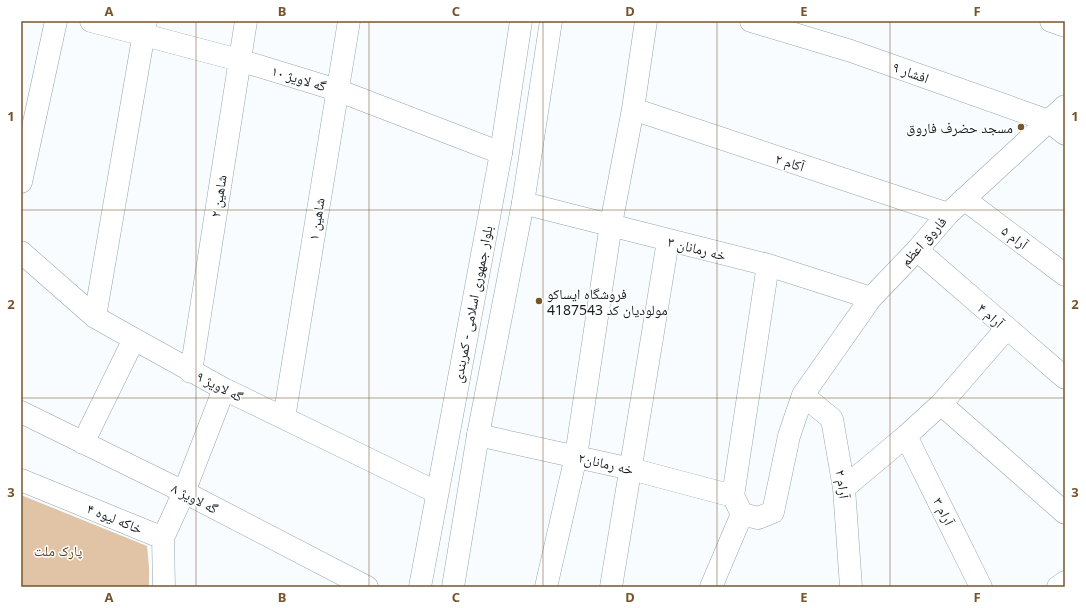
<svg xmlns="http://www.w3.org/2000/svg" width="1086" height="608" font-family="'Noto Sans','Noto Naskh Arabic',sans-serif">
	<rect width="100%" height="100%" fill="#f8fcfe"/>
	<!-- green -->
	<path fill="#e0c4a5" d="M21,495L147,546L149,567V587H21Z"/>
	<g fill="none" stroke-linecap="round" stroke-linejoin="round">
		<defs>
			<path id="minor" d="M91,21L239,60L337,90L501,153
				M751,21L851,51L1049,121L1065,134
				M1051,21L1065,26
				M633,109L948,214
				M21,182L56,21
				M964,199L1065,275
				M523,203L768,265L871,298
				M917,250L1065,378
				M21,252L95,317L134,339L224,389L436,492
				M768,265L733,496L742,514L758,518L773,512L789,436L803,395L871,298L917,250L948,214L1065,106
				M95,317L146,21
				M191,372L246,21
				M803,395L832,419L844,488L851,587
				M941,404L1065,513
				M21,412L184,492L367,587
				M284,418L349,21
				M478,435L631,469L733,496
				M906,436L981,587
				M83,443L134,339
				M21,480L163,538L164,587
				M844,488L906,436L941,404L1006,329
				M163,538L184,492L224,389
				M546,587L576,456L611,224L633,109L646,21
				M611,587L668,241
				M711,587L742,514
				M1058,587L1065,582"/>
			<path id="major" d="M420,587L501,153L521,21
				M453,587L478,435L523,203L551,21"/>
		</defs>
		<!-- minor casing -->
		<use href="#minor" stroke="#92a6b1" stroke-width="23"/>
		<!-- major casing -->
		<use href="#major" stroke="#92a6b1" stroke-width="23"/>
		<!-- minor -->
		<use href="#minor" stroke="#fff" stroke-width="22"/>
		<!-- major -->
		<use href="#major" stroke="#fff" stroke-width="22"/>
	</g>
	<!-- grid -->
	<path fill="none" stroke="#76552c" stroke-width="1" stroke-opacity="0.55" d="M196,21V587M369,21V587M543,21V587M717,21V587M890,21V587M21,210H1065M21,398H1065"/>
	<!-- markers -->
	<g fill="#76552c" stroke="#fff" stroke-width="1.5">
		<circle cx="1021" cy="127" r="4"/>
		<circle cx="539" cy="301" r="4"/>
	</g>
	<g text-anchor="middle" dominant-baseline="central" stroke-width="3" stroke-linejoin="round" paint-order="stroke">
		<!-- street labels -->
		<g font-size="14" fill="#161e22" stroke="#fff">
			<text transform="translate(911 72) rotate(20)">افشار ۹</text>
			<text transform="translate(299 78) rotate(17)">گه لاویژ ۱۰</text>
			<text transform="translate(790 162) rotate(18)">آکام ۲</text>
			<text transform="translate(218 196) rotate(-81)">شاهین ۲</text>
			<text transform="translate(316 219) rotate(-81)">شاهین ۱</text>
			<text transform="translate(1015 237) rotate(37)">آرام ۵</text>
			<text transform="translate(923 241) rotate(-48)">فاروق اعظم</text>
			<text transform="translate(697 248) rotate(14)">خه رمانان ۳</text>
			<text transform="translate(472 304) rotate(-79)">بلوار جمهوری اسلامی - کمربندی</text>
			<text transform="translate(991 315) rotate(42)">آرام ۴</text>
			<text transform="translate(220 386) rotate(27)">گه لاویژ ۹</text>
			<text transform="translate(606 463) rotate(13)">خه رمانان۲</text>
			<text transform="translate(843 484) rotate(82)">آرام ۲</text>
			<text transform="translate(195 498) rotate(27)">گه لاویژ ۸</text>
			<text transform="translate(944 511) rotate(64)">آرام ۳</text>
			<text transform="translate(115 518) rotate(22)">خاکه لیوه ۴</text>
		</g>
		<!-- poi labels -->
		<g font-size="14" fill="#161e22" stroke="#fff" text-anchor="end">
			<text x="1013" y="127">مسجد حضرف فاروق</text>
			<text x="547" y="293" text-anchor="start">فروشگاە ایساکو<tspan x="547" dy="16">مولودیان کد 4187543</tspan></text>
		</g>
		<!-- park labels -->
		<g font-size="14" fill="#5f411b" stroke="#fff">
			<text x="58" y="550">پارک ملت</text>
		</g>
	</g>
	<!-- border -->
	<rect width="1086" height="608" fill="none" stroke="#ffffff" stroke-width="44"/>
	<rect x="22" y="22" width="1042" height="564" fill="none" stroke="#76552c" stroke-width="1.5"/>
	<g font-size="13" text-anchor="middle" font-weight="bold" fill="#76552c">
		<text x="109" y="16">A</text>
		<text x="282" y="16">B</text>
		<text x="456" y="16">C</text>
		<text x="630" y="16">D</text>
		<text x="804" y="16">E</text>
		<text x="977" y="16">F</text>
		<text x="11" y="121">1</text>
		<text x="1075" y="121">1</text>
		<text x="11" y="309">2</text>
		<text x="1075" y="309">2</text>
		<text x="11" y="497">3</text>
		<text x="1075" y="497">3</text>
		<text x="109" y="602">A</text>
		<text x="282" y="602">B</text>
		<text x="456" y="602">C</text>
		<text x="630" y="602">D</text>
		<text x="804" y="602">E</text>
		<text x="977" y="602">F</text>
	</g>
</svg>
